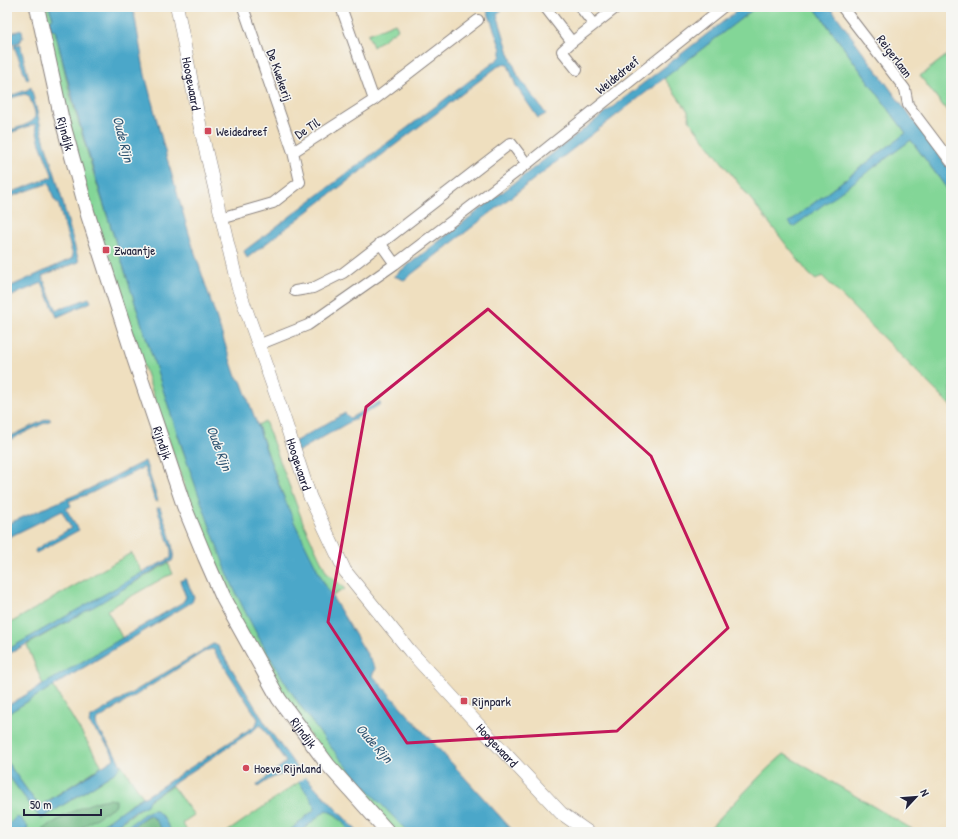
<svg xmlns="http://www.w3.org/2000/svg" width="958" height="839" font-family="'Patrick Hand',sans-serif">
	<rect width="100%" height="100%" fill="#f6f6f2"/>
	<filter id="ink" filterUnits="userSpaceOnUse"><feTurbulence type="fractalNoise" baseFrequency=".025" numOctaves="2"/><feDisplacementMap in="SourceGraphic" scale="8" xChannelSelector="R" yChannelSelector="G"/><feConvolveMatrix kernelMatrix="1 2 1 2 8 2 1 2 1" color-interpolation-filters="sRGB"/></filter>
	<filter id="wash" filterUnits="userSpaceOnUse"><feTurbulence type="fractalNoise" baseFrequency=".012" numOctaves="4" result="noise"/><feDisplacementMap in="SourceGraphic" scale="16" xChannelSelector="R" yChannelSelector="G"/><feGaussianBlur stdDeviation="0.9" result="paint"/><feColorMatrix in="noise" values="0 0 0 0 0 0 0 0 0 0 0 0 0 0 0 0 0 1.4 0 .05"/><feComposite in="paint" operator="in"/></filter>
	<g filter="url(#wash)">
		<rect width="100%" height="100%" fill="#efdfbf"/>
		<!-- green -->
		<path fill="#83d697" stroke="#527c69" d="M39,7H49L53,18L49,21L51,29L55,30L70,94L95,178L149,346L182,448L234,588L258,636L284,680L307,715L351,770L408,832H395L327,759L281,695L219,588L109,264L66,118Z
			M756,7H814L906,133L789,222L793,226L911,140L951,194V406L822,276L816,280L809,274L689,120L688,111L664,78Z
			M395,23L398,29L373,47L368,34Z
			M951,52V116L920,76Z
			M265,421L304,525L327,573L345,589L332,596C299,543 278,484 258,425Z
			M131,553L143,573L7,650V625Z
			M168,563L173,574L165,577L107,610L123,639L43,685L27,645Z
			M53,686L102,766L41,805L35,801L7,762V714Z
			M784,754L917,832H706L766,770Z
			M121,764L143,797L129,805L115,816L92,832H23L27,830L15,819L7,826V774L41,819L114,773L120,766Z
			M299,782L312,799L315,809L288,832H227Z
			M172,786L194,815L182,823L188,832H107L144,806L149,800Z
			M326,810L336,815L351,832H300Z"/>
		<!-- forest -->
		<path fill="#6ab780" stroke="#466c5e" d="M108,799L116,800V805L75,832H40C59,818 85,803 108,799Z
			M149,815L155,819L164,832H125L141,820Z"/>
		<!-- water -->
		<path fill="#4ba7c9" stroke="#366482" d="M49,7H133L145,75L166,155L193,247L236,377L241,381L253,413L278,483L295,524L325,585L376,669L372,675L514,832H408C372,795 336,757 306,714C279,675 255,633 235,591C223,564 213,535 203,507C181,447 162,386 142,325C111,227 79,130 55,30L51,29L49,21L53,18Z
			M486,7H505L497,14L509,53L518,76L546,114L538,118L516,86L508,65L501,64L247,258L244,251L497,60L501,56V49Z
			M742,7H756L404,280L394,276Z
			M814,7H830L951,172V194L911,140L793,227L789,222L906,133Z
			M22,30L23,38L21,39L20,42L7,46V34Z
			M20,44L29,79L27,80L14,46Z
			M31,87L44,140L55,174L79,262L54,271L42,276L50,296L57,310L89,298L91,302L57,317L42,283L18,293L7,299V288L71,259L73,256L58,203L54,200L49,183L7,198V194L52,177V174L40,144L35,124L7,134V131C13,129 34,124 35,117C36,111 31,102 29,96L25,94L7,99V97L27,90Z
			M379,402L381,404L297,452L294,442L345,413L350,418Z
			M49,418L51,420L7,441V438Z
			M145,461L158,501H155L144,467L89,494L69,501L71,506L66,509L79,530L36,553L35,551L36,549L71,528L62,511L7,538V524L87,490Z
			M160,507C163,518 178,552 172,561L162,565L102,602L7,655V650L145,571L171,558V550L157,508Z
			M184,579H186L194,597L192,602L7,714V706L183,602L186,597L180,581Z
			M213,644L217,645L270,731L298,769L358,832H351L336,815L326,810L300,832H288L315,809C312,799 309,796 303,788C300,784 297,778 292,776C282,770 266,781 258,787L257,785L286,762L261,725L149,800L147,805L135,811L107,832H92C109,820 125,807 143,797H145L256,725L258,719L213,649L208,650L202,653L97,720L96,722L97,727C100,733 122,761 120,766C120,768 116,771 114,773L41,819L7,774V762L35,801L42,805L114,759C112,748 96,732 89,723L90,718Z
			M152,810H156L163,817L172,832H164L155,819L149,815C139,819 131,832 120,832L145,813Z
			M16,817L17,818L19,817L28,827L27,830L23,832H7V826Z"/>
		<!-- pier -->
		<path fill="#efdfbf" d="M300,769L307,776L297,783L291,776Z"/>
	</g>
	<g filter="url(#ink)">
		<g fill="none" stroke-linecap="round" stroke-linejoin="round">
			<defs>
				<path id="minor" d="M341,7L374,100
					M545,7L572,42
					M580,7L594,25
					M842,7L905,89L908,105L951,162
					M577,70L562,51L572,42L617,7
					M293,152L374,100L478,20
					M221,218L273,203L300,182L293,152L243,7
					M380,243L395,264
					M295,291L313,288L343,273L511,143L527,164
					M258,345L308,325L395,264L527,164L723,7"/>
				<g id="tertiary">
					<path id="s1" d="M177,7L200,126L238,287L279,403L310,497L345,571L410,651L458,703L561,813L588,832"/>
				</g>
				<g id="secondary">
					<path id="s2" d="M37,7L61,116L88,215L135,361L184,506L205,557L223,598L279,699L328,765L388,832"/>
				</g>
			</defs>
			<!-- minor casing -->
			<use href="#minor" stroke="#88807d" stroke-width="12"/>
			<!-- tertiary casing -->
			<use href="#tertiary" stroke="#88807d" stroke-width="14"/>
			<!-- secondary casing -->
			<use href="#secondary" stroke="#88807d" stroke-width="16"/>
			<!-- minor -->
			<use href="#minor" stroke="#fff" stroke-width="10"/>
			<!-- tertiary -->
			<use href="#tertiary" stroke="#fff" stroke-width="13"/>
			<!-- secondary -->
			<use href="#secondary" stroke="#fff" stroke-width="14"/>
		</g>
	</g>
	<!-- marked area -->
	<path fill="none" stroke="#c2185b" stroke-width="3" stroke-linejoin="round" d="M488,309L651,456L728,628L617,731L407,743L328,622L366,407Z"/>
	<!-- markers -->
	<g fill="#d1495b" stroke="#f6f6f2" stroke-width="1.5">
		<rect x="204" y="127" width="8" height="8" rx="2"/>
		<rect x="102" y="246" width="8" height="8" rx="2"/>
		<rect x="460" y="697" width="8" height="8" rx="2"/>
		<circle cx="246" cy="768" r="4"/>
	</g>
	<g text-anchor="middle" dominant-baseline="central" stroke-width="3" stroke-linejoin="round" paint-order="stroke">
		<!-- street labels -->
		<g font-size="13" fill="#22223b" stroke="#f6f6f2">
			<text transform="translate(895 56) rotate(53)">Reigerlaan</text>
			<text transform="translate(280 75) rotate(71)">De Kwekerij</text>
			<text transform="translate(617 75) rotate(-39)">Weidedreef</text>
			<text stroke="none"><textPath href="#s1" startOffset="78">Hoogewaard</textPath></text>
			<text transform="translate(307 128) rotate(-33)">De Til</text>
			<text stroke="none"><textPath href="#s2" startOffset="130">Rijndijk</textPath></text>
			<text stroke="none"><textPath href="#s2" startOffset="454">Rijndijk</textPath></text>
			<text stroke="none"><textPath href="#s1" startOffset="474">Hoogewaard</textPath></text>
			<text stroke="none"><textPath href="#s2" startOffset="778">Rijndijk</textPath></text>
			<text stroke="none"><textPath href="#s1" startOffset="822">Hoogewaard</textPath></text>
		</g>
		<!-- poi labels -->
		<g font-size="13" fill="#22223b" stroke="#f6f6f2" text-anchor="start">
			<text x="216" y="131">Weidedreef</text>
			<text x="114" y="250">Zwaantje</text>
			<text x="472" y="701">Rijnpark</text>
			<text x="254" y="768">Hoeve Rijnland</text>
		</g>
		<!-- water labels -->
		<g font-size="14" font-style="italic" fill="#325774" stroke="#f6f6f2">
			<text transform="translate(124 139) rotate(75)">Oude Rijn</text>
			<text transform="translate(220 448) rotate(69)">Oude Rijn</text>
			<text transform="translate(375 743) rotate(48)">Oude Rijn</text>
		</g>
	</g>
	<!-- margin -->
	<rect width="958" height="839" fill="none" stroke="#f6f6f2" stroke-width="24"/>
	<!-- north arrow -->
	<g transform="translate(916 797) rotate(64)" stroke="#f6f6f2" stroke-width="3" paint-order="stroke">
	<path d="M0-3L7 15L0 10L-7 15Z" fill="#22223b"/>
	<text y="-6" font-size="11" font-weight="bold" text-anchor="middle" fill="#22223b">N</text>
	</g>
	<!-- scale -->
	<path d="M24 809v6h77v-6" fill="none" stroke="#22223b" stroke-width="2"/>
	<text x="30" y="809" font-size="12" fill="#22223b" stroke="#f6f6f2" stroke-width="3" paint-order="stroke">50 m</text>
</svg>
